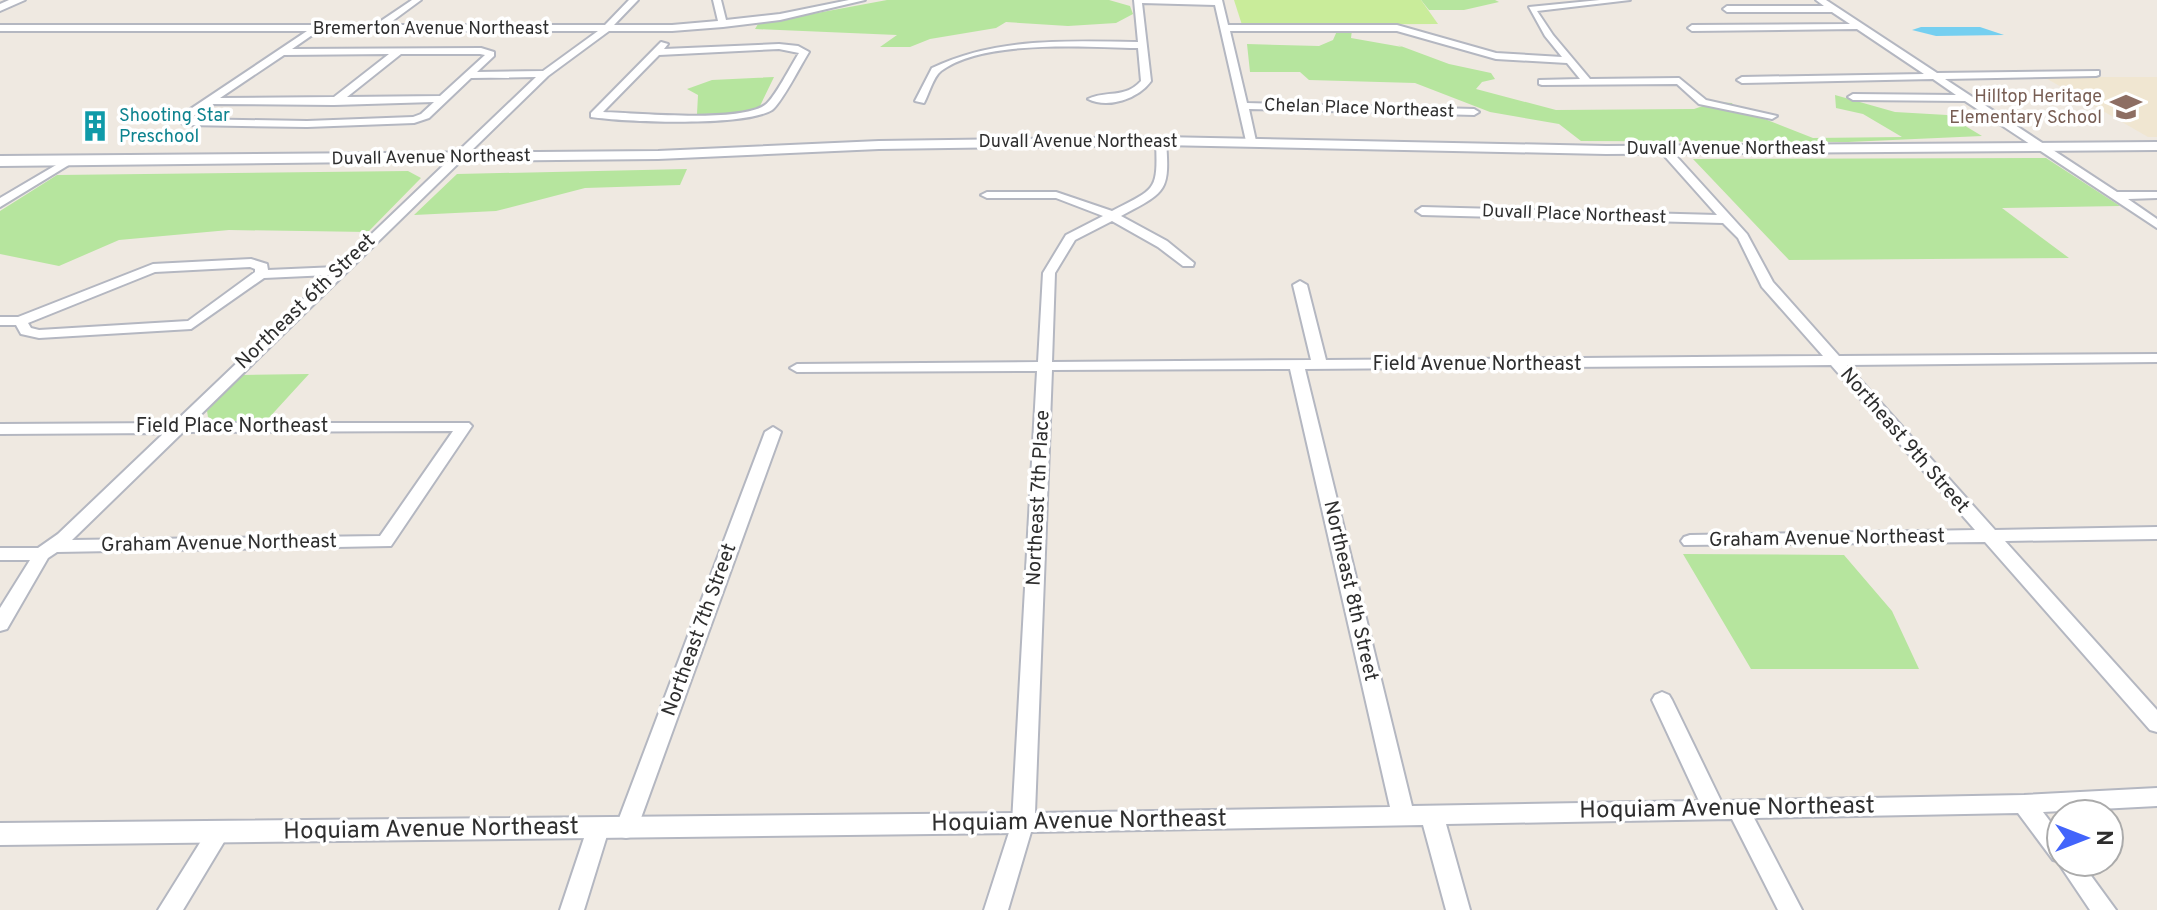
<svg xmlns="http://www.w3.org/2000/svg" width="2157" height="910" font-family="Overpass,sans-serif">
	<rect width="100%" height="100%" fill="#efe9e1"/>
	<!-- education -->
	<path fill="#f0e6d1" d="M2044,77H2157V137H2148Z"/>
	<!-- green -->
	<path fill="#b6e59e" d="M887,0H1109L1130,6L1133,14L1116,23L1068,26L1006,22L996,28L930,39L910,47H880L897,35L755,29L758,24Z
		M1421,0H1495L1499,2L1464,10H1429Z
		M1352,30L1351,38L1402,47L1398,45L1449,64L1491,73L1495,79L1482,82L1476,89L1556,110L1694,109L1715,102L1732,103L1734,107L1813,138L1902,137L1863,114L1836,108L1835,95L1895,112L1947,115L1982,136L1848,142L1581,141L1559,124L1490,112L1415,83L1309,80L1300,72H1250L1247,44L1319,46L1333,40L1337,31Z
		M774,77L760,106L745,113L697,114L698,95L687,89L712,80Z
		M2046,158L2120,206L2002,208L2069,258L1789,260L1693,159Z
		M687,169L680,185L585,188L496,211L414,215L457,174Z
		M408,171L421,178L368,232L229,230L119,240L59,266L0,254V211L57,175Z
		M309,374L266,421H214L208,417L207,411L242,375Z
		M1683,554L1844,555L1892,611L1919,669H1751Z"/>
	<!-- pitch -->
	<path fill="#c9ec9a" d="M1234,0H1421L1438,24L1242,25Z"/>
	<!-- water -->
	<path fill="#75cff0" d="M1921,27H1980L2004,35L1936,36L1912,30Z"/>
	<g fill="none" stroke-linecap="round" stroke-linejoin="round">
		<defs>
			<path id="minor" d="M412,0H421L387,25H605L629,0H638L614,25H672L718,21L713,0H721L726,20L780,14L849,0H865L780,20L723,27L672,31H609L548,76L192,423H469L472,426L391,546L57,552L48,558L7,629L0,631V608L30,560H0V548H38L58,534L164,433L0,434V424L174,423L329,275L264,278L191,329L39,338L21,334L16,325H0V317H18L153,264L251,259L267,264L268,270L337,267L536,77L471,78L429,118L414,123L307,127L185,125L180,122V116L307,31H0V25H375ZM318,31H598L543,71L477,72L494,56V52L481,48L292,49ZM389,54L334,97L220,98L284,55ZM401,54H480L485,55L440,96L347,97ZM434,102L421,114L413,117L307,121L189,119L211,104L334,105ZM250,267L255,269V272L188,321L39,330L31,328L28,323L155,272ZM453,431L380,536L72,540L183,432Z
				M1134,0H1222L1228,25H1397L1496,53L1562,57L1545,36L1529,7L1600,0H1630L1537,11L1553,35L1590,79L1679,78L1706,100L1777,116L1772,119L1699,104L1677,84L1542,85L1539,84V80L1580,79L1567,63L1496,59L1397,31H1230L1247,103L1474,109L1479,112L1474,115L1249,109L1256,141L1251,144L1246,141L1215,5L1142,3L1151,81C1138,99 1108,109 1088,99C1106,90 1125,99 1141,81L1138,48C1087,47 983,39 941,71C933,77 929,94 924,103L915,101L932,68C997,37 1067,41 1138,42Z
				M1816,0H1826L1937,73L2099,71V75L2096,76L1945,79L2117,192H2157V198L2128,199L2157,219V228L1965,101L1853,100L1848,97L1853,94L1956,95L1933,79L1742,83L1737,80L1742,77L1924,74L1857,29L1692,31L1688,28L1692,25L1850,24L1832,12H1727L1723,9L1727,6H1824Z
				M661,42L668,44L664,49L779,44L798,46L809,52C802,63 781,104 772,110C744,127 626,122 591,117V113ZM779,49L799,53C791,65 775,98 765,105C739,123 637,113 603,112L659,55Z
				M1161,138L1166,141C1170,192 1166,192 1121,216L1167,241L1194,263L1193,266H1183L1158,247L1112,221L1075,240L1055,273L1052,362L1311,360L1293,285L1300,281L1307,285L1326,360L1823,356L1762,287L1738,238L1723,223L1422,215L1416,211L1422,207L1717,215L1660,151L1659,149L1664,146L1668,147L1747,234L1773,282L1839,356L2157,354V362L1847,365L1995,530L2157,527V539L2005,541L2157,710V732L2150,730L1985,542L1684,545L1681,541L1684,537L1690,535L1975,530L1831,365L1305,369L1412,806L1699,801L1652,700L1655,695L1662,692L1669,695L1672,700L1721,801L2024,795L2157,788V806L2043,812L2061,836V862H2081L2116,910H2090L2057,861L2053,860L2018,813L1754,818L1802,910H1778L1732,819L1446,824L1470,910H1446L1423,825L1031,832L1008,910H984L1012,823L1037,371L797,372L790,368L797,364L1038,362L1043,273L1066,235L1103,216L1056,198H987L981,195L987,192H1056L1112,211C1156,188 1158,192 1156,141ZM1290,369L1390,807L1035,813L1052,370Z
				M68,158L73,161L72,163L0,207V198Z
				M773,427L781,432L637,829L634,836L626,838L618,836L615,829L765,432Z
				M598,820L606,822L609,829L584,910H560L587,829L590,822Z
				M219,823L227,825L230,832L183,910H158L211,825Z"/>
			<path id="tertiary" d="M1023,813L1032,816L1036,823L1032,830L1023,833L0,845V823Z"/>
			<path id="secondary" d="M9,0H25L0,11V4Z
				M1161,137L1606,146L2157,142V150L1606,154L1161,145L879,149L658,159L0,166V156L658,151L879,141Z"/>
		</defs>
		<!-- minor casing -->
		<use href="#minor" stroke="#b4b7c1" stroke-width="4"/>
		<!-- tertiary casing -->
		<use href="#tertiary" stroke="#b4b7c1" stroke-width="4"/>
		<!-- secondary casing -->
		<use href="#secondary" stroke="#b4b7c1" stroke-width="4"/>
		<!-- minor -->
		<use href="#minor" fill="#fff" fill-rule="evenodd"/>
		<!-- tertiary -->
		<use href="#tertiary" fill="#fff" fill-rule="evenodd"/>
		<!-- secondary -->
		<use href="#secondary" fill="#fff" fill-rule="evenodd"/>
	</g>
	<!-- icons -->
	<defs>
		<symbol id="school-bare" viewBox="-9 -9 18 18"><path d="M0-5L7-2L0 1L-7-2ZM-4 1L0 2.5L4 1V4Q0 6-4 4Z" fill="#8d6e63" stroke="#fff" stroke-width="2.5" paint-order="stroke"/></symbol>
		<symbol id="building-bare" viewBox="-9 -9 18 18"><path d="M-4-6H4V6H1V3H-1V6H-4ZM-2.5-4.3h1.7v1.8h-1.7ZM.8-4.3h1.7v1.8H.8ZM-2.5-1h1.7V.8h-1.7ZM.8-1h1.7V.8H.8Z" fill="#0f9aa8" stroke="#fff" stroke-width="2.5" paint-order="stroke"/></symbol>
	</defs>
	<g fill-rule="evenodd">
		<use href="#school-bare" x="2104" y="85" width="44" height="44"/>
		<use href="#building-bare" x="73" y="104" width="44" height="44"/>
	</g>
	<g text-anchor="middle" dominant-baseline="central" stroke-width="7" stroke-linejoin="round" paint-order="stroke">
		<!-- far-street labels -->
		<g font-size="18" fill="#2e2e2e" stroke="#fff">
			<text x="431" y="29">Bremerton Avenue Northeast</text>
			<text transform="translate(1359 109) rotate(2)">Chelan Place Northeast</text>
			<text x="1078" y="142">Duvall Avenue Northeast</text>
			<text x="1726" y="149">Duvall Avenue Northeast</text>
			<text transform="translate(431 158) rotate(-1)">Duvall Avenue Northeast</text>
			<text transform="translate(1574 215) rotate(2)">Duvall Place Northeast</text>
		</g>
		<!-- far-education labels -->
		<g font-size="18" fill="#785e54" stroke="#fff" text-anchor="end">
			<text x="2102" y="97">Hilltop Heritage<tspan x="2102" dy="21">Elementary School</tspan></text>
		</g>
		<!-- far-culture labels -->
		<g font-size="18" fill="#0d838f" stroke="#fff" text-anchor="start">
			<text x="119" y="116">Shooting Star<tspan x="119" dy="21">Preschool</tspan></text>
		</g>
		<!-- street labels -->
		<g font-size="20" fill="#2e2e2e" stroke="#fff">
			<text transform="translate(306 302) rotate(-44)">Northeast 6th Street</text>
			<text x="1477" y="365">Field Avenue Northeast</text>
			<text x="232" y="427">Field Place Northeast</text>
			<text transform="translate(1904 441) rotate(49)">Northeast 9th Street</text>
			<text transform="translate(1039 498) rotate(-87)">Northeast 7th Place</text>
			<text transform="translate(1827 539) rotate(-1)">Graham Avenue Northeast</text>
			<text transform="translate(219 544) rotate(-1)">Graham Avenue Northeast</text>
			<text transform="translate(1350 591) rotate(77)">Northeast 8th Street</text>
			<text transform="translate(700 630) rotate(-70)">Northeast 7th Street</text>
		</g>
		<!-- near-street labels -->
		<g font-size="24" fill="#2e2e2e" stroke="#fff">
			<text transform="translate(1727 809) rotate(-1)">Hoquiam Avenue Northeast</text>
			<text transform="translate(1079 822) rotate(-1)">Hoquiam Avenue Northeast</text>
			<text transform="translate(431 830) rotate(-1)">Hoquiam Avenue Northeast</text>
		</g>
	</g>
	<!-- north arrow -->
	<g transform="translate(2085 838) rotate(90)"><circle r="38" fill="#ffffff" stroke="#ababab" stroke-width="2"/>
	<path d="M0-6L14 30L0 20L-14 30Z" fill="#4264fb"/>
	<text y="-12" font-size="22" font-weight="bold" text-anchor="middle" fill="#2e2e2e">N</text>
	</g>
</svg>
